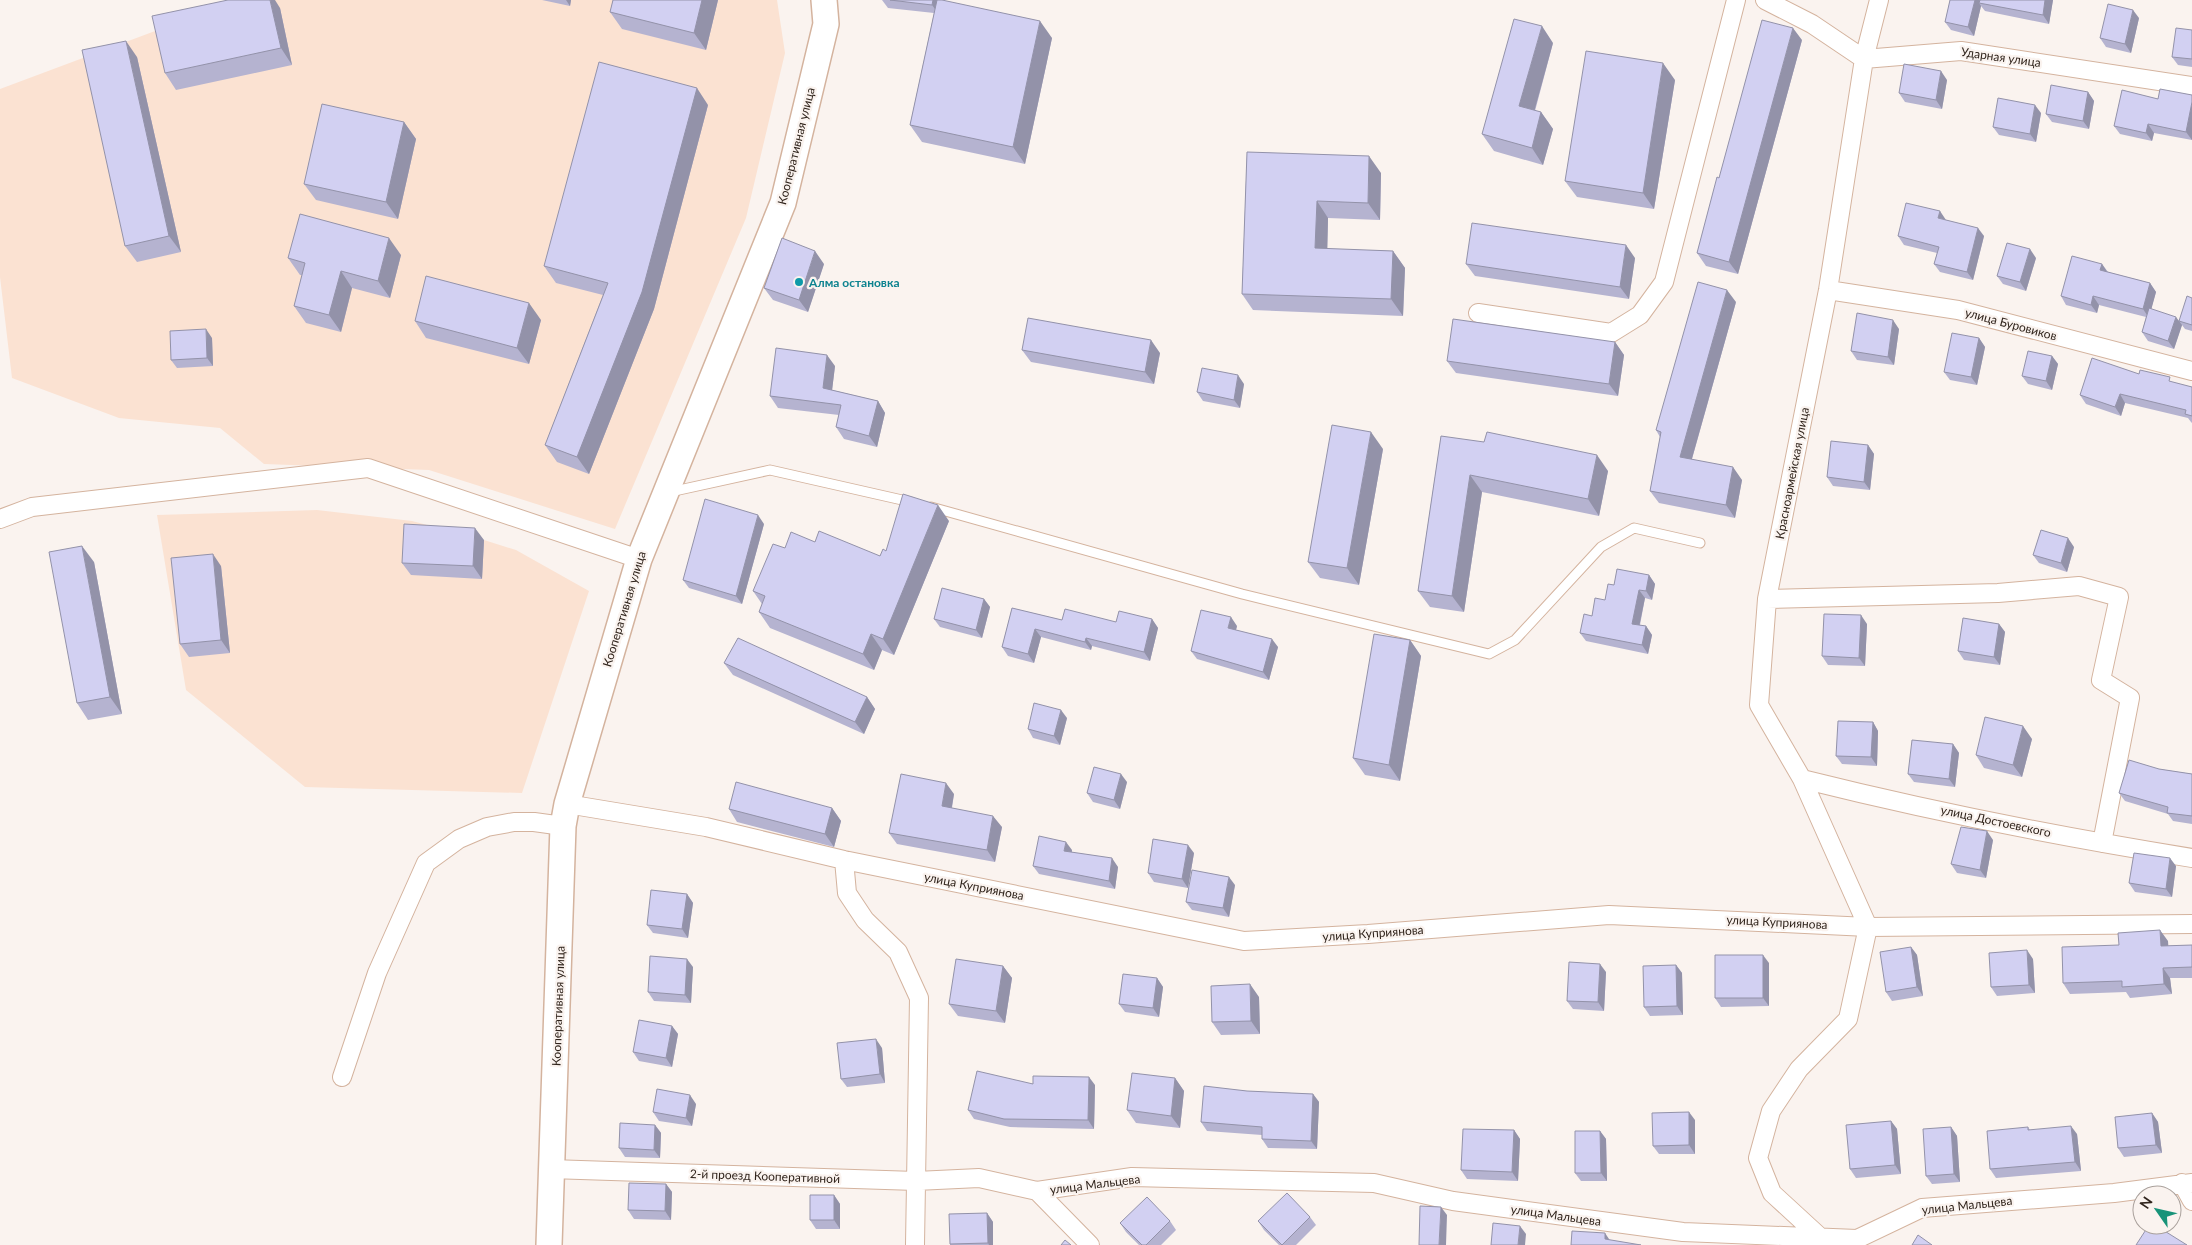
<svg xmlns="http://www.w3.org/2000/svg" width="2192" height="1245" font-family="Lato,sans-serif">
	<rect width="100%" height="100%" fill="#faf3ef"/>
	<!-- built -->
	<path fill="#fbe2d2" d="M238,0H777L785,53L746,218L615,529L429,470L264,464L220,428L119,418L12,378L0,277V89Z
		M317,510L412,521L484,540L516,550L589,591L522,793L305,787L186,690L157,515Z"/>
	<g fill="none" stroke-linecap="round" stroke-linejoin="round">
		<defs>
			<path id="service" d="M670,492L770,470L911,502
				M931,507L1242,594L1489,654L1515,640L1601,547L1634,528L1700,543"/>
			<path id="minor" d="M1765,0L1812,24L1864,59L1961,51L2192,86
				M1828,290L1958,310L2192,371
				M1478,313L1611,333L1640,315L1664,282L1736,0
				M0,519L32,507L368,468L639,559
				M1767,599L1998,593L2079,586L2119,597L2101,680L2130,698L2102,843
				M1802,779C1930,811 2061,837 2192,858
				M567,804L706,827L844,860L1244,941L1368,934L1609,915L1868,927L2192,924
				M844,860L847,893L865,920L898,952L919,998L915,1245
				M342,1077L377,973L426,863L459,839L487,827L514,822H534L563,826
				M550,1169L916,1181L979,1178L1037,1191L1132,1177L1374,1183L1453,1201L1683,1232L1857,1239L1922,1208L2114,1193L2192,1183
				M2182,1183L2192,1201
				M1037,1191L1090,1245
				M1821,1238L1772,1193L1758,1158L1771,1111L1799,1069L1848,1019L1868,927L1802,779L1759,705L1767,599L1828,290L1864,59L1879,0"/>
			<path id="secondary" d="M549,1245L563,826L567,804L639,559L783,203L826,24L824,0"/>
		</defs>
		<!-- service casing -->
		<use href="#service" stroke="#d4b39e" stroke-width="11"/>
		<!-- minor casing -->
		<use href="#minor" stroke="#d4b39e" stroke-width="20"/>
		<!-- secondary casing -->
		<use href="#secondary" stroke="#d4b39e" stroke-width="28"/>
		<!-- service -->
		<use href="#service" stroke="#fff" stroke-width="9"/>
		<!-- minor -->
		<use href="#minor" stroke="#fff" stroke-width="18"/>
		<!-- secondary -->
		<use href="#secondary" stroke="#fff" stroke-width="25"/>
	</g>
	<!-- wall -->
	<path fill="#b5b3d0" d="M542,0H571L570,6Z
		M613,0H718L706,50L622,29L610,12Z
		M882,0H942L1052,38L1025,164L922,142L910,125L934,13L888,8Z
		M1950,0H2053L2049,24L1985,11L1981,6L1974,36L1951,30L1945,22Z
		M280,8L292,65L176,90L165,73Z
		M2139,18L2131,53L2106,47L2100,38Z
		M2192,30V67L2178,65L2172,57Z
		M1802,40L1738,274L1706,266L1697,253L1719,178Z
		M1553,43L1535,111L1541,112L1553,129L1543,165L1494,151L1482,134Z
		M137,57L181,252L137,262L125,246Z
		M1675,80L1654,209L1577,197L1565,181Z
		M1947,80L1942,109L1905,102L1899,93Z
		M2088,92L2094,101L2089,129L2052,122L2046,114Z
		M2192,95V140L2154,133L2152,141L2120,134L2114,126L2158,99Z
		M708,105L654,309L589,474L557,462L545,445L603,295L556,283L544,266Z
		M2041,113L2036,142L1999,135L1993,127Z
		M404,122L416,139L398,219L316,200L304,184Z
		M1247,152L1381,173L1380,220L1328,218L1327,249L1393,251L1405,268L1403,316L1253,310L1242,294Z
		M1946,220L1984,236L1973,280L1940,272L1934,264L1937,253L1904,245L1898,236Z
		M401,255L390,298L352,288L341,332L306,323L294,306L302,275H300L288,258Z
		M1635,258L1629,299L1475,276L1466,264Z
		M2036,258L2026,291L2003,284L1997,276Z
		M824,264L808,312L773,300L764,288Z
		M2102,264L2108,272L2150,283L2156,292L2151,309L2179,321L2192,298V331L2185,329L2182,325L2174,349L2148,341L2142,332L2146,317L2099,305L2097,313L2066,305L2061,296Z
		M1736,302L1692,459L1742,480L1735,518L1659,503L1650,491L1660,437L1656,430Z
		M541,320L529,364L426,338L415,321Z
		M1899,329L1894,365L1857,360L1851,351Z
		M212,338L213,366L177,368L171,360Z
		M1979,338L1985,347L1977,385L1950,380L1944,372Z
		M1615,342L1624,355L1618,396L1456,373L1447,361Z
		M1022,350L1160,353L1154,384L1031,362Z
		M2052,356L2058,364L2052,390L2028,384L2022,376Z
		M835,366L832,390L878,401L885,413L877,447L844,439L836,427L839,415L778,408L770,396Z
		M2139,374L2192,387V423L2191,422L2188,418L2125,403L2121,416L2086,404L2080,395Z
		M1244,384L1240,408L1203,401L1197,392Z
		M1441,436L1608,471L1599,516L1482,492L1464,612L1430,607L1418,591Z
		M1868,445L1874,454L1870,490L1833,486L1827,477Z
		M1383,449L1359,585L1320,578L1308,562Z
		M949,521L894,655L882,650L874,670L770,628L759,612L762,604L753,591L785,548L815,542L880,556L886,551Z
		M764,524L742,604L689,588L683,580Z
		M484,540L482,579L411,575L402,563Z
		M2074,547L2067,572L2039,563L2033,555Z
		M94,562L122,714L88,720L77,703Z
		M221,566L230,653L189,657L180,644Z
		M1649,575L1655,584L1652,600L1645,598L1640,625L1646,626L1652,635L1648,654L1586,641L1580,633L1592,616L1605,600L1614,585Z
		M984,599L990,607L982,638L940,627L934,619Z
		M1012,608L1062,620L1116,622L1152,619L1158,628L1150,661L1092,646L1091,650L1041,637L1034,663L1008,656L1002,647Z
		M1867,624L1865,666L1828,665L1822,656Z
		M1999,624L2005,632L2000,665L1964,660L1958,651Z
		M1237,626L1236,630L1278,647L1269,680L1197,659L1191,651Z
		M1410,640L1421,656L1400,781L1365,775L1353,758Z
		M724,663L867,697L875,709L864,734L733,675Z
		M1067,718L1060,745L1033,738L1028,729Z
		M1873,722L1878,731L1877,766L1842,764L1836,756Z
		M2032,739L2022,777L1984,768L1976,755Z
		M1953,744L1959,753L1955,787L1914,782L1908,774Z
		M2159,769L2192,774V824L2173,821L2168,814L2125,801L2119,793Z
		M1127,782L1120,809L1093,802L1087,793Z
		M954,794L952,808L1002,827L995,862L897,844L889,833Z
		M832,808L841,821L834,847L737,822L729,809Z
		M1993,840L1986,878L1957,873L1951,864Z
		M1072,850V852L1118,867L1115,889L1039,874L1033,866Z
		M1194,853L1188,888L1154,882L1148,873Z
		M2176,866L2172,897L2135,892L2129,883Z
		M1235,885L1229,917L1192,910L1186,902Z
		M687,894L693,903L688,938L653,933L647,925Z
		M2168,941V946L2192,945V978H2170L2172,994L2130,998L2126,992L2070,994L2063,983L2119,945Z
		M1911,947L1917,955L1923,996L1892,1001L1886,992Z
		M2033,959L2035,993L1997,996L1991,987Z
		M1769,963V1006L1721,1007L1715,998Z
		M1676,965L1682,973L1683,1015L1650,1016L1644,1007Z
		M1003,966L1012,978L1005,1023L958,1016L949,1004Z
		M693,967L691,1003L654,1001L648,992Z
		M1606,972L1604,1011L1573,1009L1567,1001Z
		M1157,978L1163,987L1159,1017L1125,1012L1119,1004Z
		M1259,997L1260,1034L1221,1035L1212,1022Z
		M672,1026L678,1034L672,1067L639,1061L633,1052Z
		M882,1048L885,1083L847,1087L841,1079Z
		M1175,1078L1184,1091L1180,1128L1136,1123L1127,1110Z
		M1033,1084L1095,1085L1094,1129L1010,1127L974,1119L968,1110Z
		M1247,1091L1313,1094L1319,1102L1317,1149L1268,1148L1262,1139V1135L1207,1131L1201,1122Z
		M696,1104L692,1126L659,1121L653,1112Z
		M2152,1113L2158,1122L2162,1153L2124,1157L2118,1148Z
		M1695,1120V1154H1659L1653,1146Z
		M1891,1121L1897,1129L1901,1174L1856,1178L1850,1169Z
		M655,1125L661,1133L660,1158L625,1157L619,1148Z
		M1951,1127L1957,1136L1960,1182L1932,1184L1926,1176Z
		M2028,1127L2030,1130L2077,1134L2081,1171L1996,1178L1990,1169Z
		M1514,1130L1520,1139L1518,1181L1467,1179L1461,1170Z
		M1600,1131L1606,1139L1607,1181H1581L1575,1173Z
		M666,1184L672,1192L671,1220L634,1219L628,1210Z
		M834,1195L840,1204V1229H816L810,1220Z
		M987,1213L993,1222V1245H950V1244Z
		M1310,1217L1316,1225L1296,1245H1279L1264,1230L1258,1221Z
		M1170,1221L1176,1230L1161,1245H1139L1126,1232L1120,1223Z"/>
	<!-- shaded-wall -->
	<path fill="#9392a9" d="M270,0H275L280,8L292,65L281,48Z
		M566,0H571L570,6Z
		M702,0H718L706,50L694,33Z
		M933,0H940L938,13L932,5Z
		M1975,0H1982L1979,3L1981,6L1974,36L1968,27Z
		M2045,0H2053L2049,24L2043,15Z
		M2133,10L2139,18L2131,53L2125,44Z
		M1040,21L1052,38L1025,164L1013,147Z
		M1542,26L1553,43L1531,123L1519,106Z
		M1793,28L1802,40L1738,274L1729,262Z
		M126,41L137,57L181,252L169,236Z
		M1663,63L1675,80L1654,209L1643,193Z
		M1941,71L1947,80L1942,109L1936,100Z
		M697,88L708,105L654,309L589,474L577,457Z
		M2088,92L2094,101L2089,129L2083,121Z
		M2192,102V140L2186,132Z
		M2035,105L2041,113L2036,142L2030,134Z
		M1541,112L1553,129L1543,165L1532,148Z
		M404,122L416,139L398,219L386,202Z
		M2148,124L2154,133L2152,141L2146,133Z
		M1369,156L1381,173L1380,220L1368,203Z
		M1317,201L1328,218L1327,265L1315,248Z
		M1940,211L1946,220L1938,218Z
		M1978,228L1984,236L1973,280L1967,272Z
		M389,238L401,255L390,298L378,281Z
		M1626,245L1635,258L1629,299L1620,287Z
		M2030,249L2036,258L2026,291L2020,282Z
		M815,251L824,264L808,312L799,300Z
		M1393,251L1405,268L1403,316L1391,299Z
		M2102,264L2108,273L2100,270Z
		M341,271L352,288L341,332L329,315Z
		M2150,283L2156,292L2149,318L2143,309Z
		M1727,290L1736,302L1689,469L1680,457Z
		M2093,296L2099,305L2097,313L2091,305Z
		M529,303L541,320L529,364L517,348Z
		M2176,317L2182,325L2174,349L2168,341Z
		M1893,320L1899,329L1894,365L1888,357Z
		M206,329L212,338L213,366L207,358Z
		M1979,338L1985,347L1977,385L1971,377Z
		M1151,340L1160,353L1154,384L1145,372Z
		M1615,342L1624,355L1618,396L1609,384Z
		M827,355L835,366L831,399L823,388Z
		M2052,356L2058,364L2052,390L2046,381Z
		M1238,375L1244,384L1240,408L1234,400Z
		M2120,394L2125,403L2121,416L2115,407Z
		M878,401L885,413L877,447L869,436Z
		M1371,432L1383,449L1359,585L1347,568Z
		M1868,445L1874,454L1870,490L1864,482Z
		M1597,455L1608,471L1599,516L1588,499Z
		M1733,467L1742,480L1735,518L1726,505Z
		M1470,475L1482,492L1464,612L1452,596Z
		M938,505L949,521L894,655L883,639Z
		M758,515L764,524L742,604L736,596Z
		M475,528L484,540L482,579L473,566Z
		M2068,538L2074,547L2067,572L2061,563Z
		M82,546L94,562L122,714L110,697Z
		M213,554L221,566L230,653L221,640Z
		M1649,575L1655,584L1652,600L1646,591Z
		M1639,590L1645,598L1638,632L1632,624Z
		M984,599L990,607L982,638L976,630Z
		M1861,615L1867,624L1865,666L1859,658Z
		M1231,617L1237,626L1234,637L1228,628Z
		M1152,619L1158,628L1150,661L1144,652Z
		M1999,624L2005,632L2000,665L1994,657Z
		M1646,626L1652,635L1648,654L1642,645Z
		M1035,629L1041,637L1034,663L1028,654Z
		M871,634L882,650L874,670L863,654Z
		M1086,638L1092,646L1091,650L1085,642Z
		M1272,639L1278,647L1269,680L1263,672Z
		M1410,640L1421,656L1400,781L1389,765Z
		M867,697L875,709L864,734L855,722Z
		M1061,710L1067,718L1060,745L1054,736Z
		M1873,722L1878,731L1877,766L1871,757Z
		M2023,726L2032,739L2022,777L2013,765Z
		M1953,744L1959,753L1955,787L1949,779Z
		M1121,774L1127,782L1120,809L1114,800Z
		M946,783L954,794L950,817L942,806Z
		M832,808L841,821L834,847L825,834Z
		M993,816L1002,827L995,862L987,850Z
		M1987,831L1993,840L1986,878L1980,870Z
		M1066,842L1072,850L1070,859L1064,851Z
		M1188,845L1194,853L1188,888L1182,879Z
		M1112,858L1118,867L1115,889L1109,881Z
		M2170,858L2176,866L2172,897L2166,889Z
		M1229,877L1235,885L1229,917L1223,908Z
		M687,894L693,903L688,938L682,929Z
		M2160,930L2168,941L2169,956L2161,946Z
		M1911,947L1917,955L1923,996L1917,987Z
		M2027,950L2033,959L2035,993L2029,985Z
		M1763,955L1769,963V1006L1763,998Z
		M687,959L693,967L691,1003L685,995Z
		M1600,964L1606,972L1604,1011L1598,1002Z
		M1676,965L1682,973L1683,1015L1677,1006Z
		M1003,966L1012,978L1005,1023L996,1011Z
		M2163,968L2170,978L2172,994L2164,984Z
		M1157,978L1163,987L1159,1017L1153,1008Z
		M1250,984L1259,997L1260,1034L1251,1021Z
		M672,1026L678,1034L672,1067L666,1058Z
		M876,1039L882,1048L885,1083L880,1074Z
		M1089,1077L1095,1085L1094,1129L1088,1120Z
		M1175,1078L1184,1091L1180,1128L1171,1116Z
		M1313,1094L1319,1102L1317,1149L1311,1141Z
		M690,1095L696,1104L692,1126L686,1118Z
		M1689,1112L1695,1120V1154L1689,1145Z
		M2152,1113L2158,1122L2162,1153L2156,1145Z
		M1891,1121L1897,1129L1901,1174L1895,1165Z
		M655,1125L661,1133L660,1158L654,1150Z
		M2071,1126L2077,1134L2081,1171L2075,1162Z
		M1951,1127L1957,1136L1960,1182L1954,1174Z
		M1514,1130L1520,1139L1518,1181L1512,1172Z
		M1600,1131L1606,1139L1607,1181L1601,1173Z
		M666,1184L672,1192L671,1220L665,1211Z
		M834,1195L840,1204V1229L834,1220Z
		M1441,1207L1447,1215L1446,1245H1439Z
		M987,1213L993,1222V1245H989L988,1243Z
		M1520,1226L1526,1234L1525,1245H1518Z
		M1605,1233L1611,1242L1605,1239Z"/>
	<!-- building -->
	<path fill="#d2d0f2" stroke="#9392a9" d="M228,0H270L281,48L165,73L152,16Z
		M613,0H702L694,33L610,12Z
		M890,0H933L932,5Z
		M937,0H942L1040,21L1013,147L910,125Z
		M1950,0H1975L1968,27L1945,22Z
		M1980,0H2045L2043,15L1979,3Z
		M2108,4L2133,10L2125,44L2100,38Z
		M1514,19L1542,26L1519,106L1541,112L1532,148L1482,134Z
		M1762,20L1793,28L1729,262L1697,253L1717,177L1719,178Z
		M2176,28L2192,30V59L2172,57Z
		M126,41L169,236L125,246L82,50Z
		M1586,51L1663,63L1643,193L1565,181Z
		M599,62L697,88L642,292L577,457L545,445L608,283L544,266Z
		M1904,64L1941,71L1936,100L1899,93Z
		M2051,85L2088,92L2083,121L2046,114Z
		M2160,89L2192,95V102L2186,132L2148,124L2146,133L2114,126L2122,90L2158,99Z
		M1998,98L2035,105L2030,134L1993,127Z
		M322,104L404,122L386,202L304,184Z
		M1247,152L1369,156L1368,203L1317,201L1315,248L1393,251L1391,299L1242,294Z
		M1906,203L1940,211L1938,218L1978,228L1967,272L1934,264L1939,247L1898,236Z
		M300,214L389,238L378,281L341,271L329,315L294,306L305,263L288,258Z
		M1472,223L1626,245L1620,287L1466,264Z
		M782,238L815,251L799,300L764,288Z
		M2007,243L2030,249L2020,282L1997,276Z
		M2072,256L2102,264L2100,270L2150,283L2143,309L2093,296L2091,305L2061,296Z
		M426,276L529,303L517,348L415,321Z
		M1698,282L1727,290L1680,457L1733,467L1726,505L1650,491L1661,432L1656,430Z
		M2187,296L2192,298V325L2179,321Z
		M2149,308L2176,317L2168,341L2142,332Z
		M1857,313L1893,320L1888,357L1851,351Z
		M1028,318L1151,340L1145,372L1022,350Z
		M1453,319L1615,342L1609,384L1447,361Z
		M206,329L207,358L171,360L170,331Z
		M1952,333L1979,338L1971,377L1944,372Z
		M776,348L827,355L823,388L878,401L869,436L836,427L841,405L770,396Z
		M2028,351L2052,356L2046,381L2022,376Z
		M2092,358L2139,374L2140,370L2170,377L2169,381L2192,387V416L2185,414L2186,410L2120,394L2115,407L2080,395Z
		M1202,368L1238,375L1234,400L1197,392Z
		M1332,425L1371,432L1347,568L1308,562Z
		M1487,432L1597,455L1588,499L1470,475L1452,596L1418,591L1441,436L1484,442Z
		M1831,441L1868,445L1864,482L1827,477Z
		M903,494L938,505L883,639L871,634L863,654L759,612L765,596L753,591L773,544L785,548L791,532L815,542L819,531L880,556L883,549L886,551Z
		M705,499L758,515L736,596L683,580Z
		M404,524L475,528L473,566L402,563Z
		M2041,530L2068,538L2061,563L2033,555Z
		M82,546L110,697L77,703L49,552Z
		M213,554L221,640L180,644L171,558Z
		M1617,569L1649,575L1646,591L1639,590L1632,624L1646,626L1642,645L1580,633L1584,614L1592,616L1595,598L1605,600L1608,584L1614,585Z
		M942,588L984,599L976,630L934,619Z
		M1012,608L1062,620L1065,609L1116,622L1119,611L1152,619L1144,652L1086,638L1085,642L1035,629L1028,654L1002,647Z
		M1201,610L1231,617L1228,628L1272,639L1263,672L1191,651Z
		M1824,614L1861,615L1859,658L1822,656Z
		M1963,618L1999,624L1994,657L1958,651Z
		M1374,634L1410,640L1389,765L1353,758Z
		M738,638L867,697L855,722L724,663Z
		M1034,703L1061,710L1054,736L1028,729Z
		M1985,717L2023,726L2013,765L1976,755Z
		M1838,721L1873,722L1871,757L1836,756Z
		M1912,740L1953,744L1949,779L1908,774Z
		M2129,760L2159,769L2192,774V816L2167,813L2168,807L2119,793Z
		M1094,767L1121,774L1114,800L1087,793Z
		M901,774L946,783L942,806L993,816L987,850L889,833Z
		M736,782L832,808L825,834L729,809Z
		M1961,827L1987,831L1980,870L1951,864Z
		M1039,836L1066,842L1064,851L1112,858L1109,881L1033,866Z
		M1153,839L1188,845L1182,879L1148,873Z
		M2134,853L2170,858L2166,889L2129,883Z
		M1192,870L1229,877L1223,908L1186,902Z
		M651,890L687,894L682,929L647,925Z
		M2160,930L2161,946L2192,945V967L2163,968L2164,984L2122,987V981L2063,983L2062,947L2119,945L2118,933Z
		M1911,947L1917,987L1886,992L1880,952Z
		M2027,950L2029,985L1991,987L1989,953Z
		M1715,955H1763V998H1715Z
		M650,956L687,959L685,995L648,992Z
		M956,959L1003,966L996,1011L949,1004Z
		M1569,962L1600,964L1598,1002L1567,1001Z
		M1676,965L1677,1006L1644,1007L1643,966Z
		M1123,974L1157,978L1153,1008L1119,1004Z
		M1250,984L1251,1021L1212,1022L1211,986Z
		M639,1020L672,1026L666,1058L633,1052Z
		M876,1039L880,1074L841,1079L837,1043Z
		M977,1071L1033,1084V1076L1089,1077L1088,1120L1004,1119L968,1110Z
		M1132,1073L1175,1078L1171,1116L1127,1110Z
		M1204,1086L1247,1091L1313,1094L1311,1141L1262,1139V1127L1201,1122Z
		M657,1089L690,1095L686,1118L653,1112Z
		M1689,1112V1145L1653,1146L1652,1113Z
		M2152,1113L2156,1145L2118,1148L2115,1117Z
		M1891,1121L1895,1165L1850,1169L1846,1125Z
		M620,1123L655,1125L654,1150L619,1148Z
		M2071,1126L2075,1162L1990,1169L1987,1131L2028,1127V1130Z
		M1951,1127L1954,1174L1926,1176L1923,1129Z
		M1463,1129L1514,1130L1512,1172L1461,1170Z
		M1575,1131H1600L1601,1173H1575Z
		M629,1183L666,1184L665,1211L628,1210Z
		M1287,1193L1310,1217L1282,1245L1258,1221Z
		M810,1195H834V1220H810Z
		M1147,1197L1170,1221L1146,1245H1142L1120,1223Z
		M1420,1206L1441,1207L1439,1245H1419Z
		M987,1213L988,1243L950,1244L949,1214Z
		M1493,1223L1520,1226L1518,1245H1491Z
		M2149,1225H2155L2187,1245H2136Z
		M1572,1231L1605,1233V1239L1641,1245H1571Z
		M1918,1235L1932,1245H1912Z
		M1065,1240L1071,1245H1061Z"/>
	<!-- markers -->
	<circle fill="#0f9aa8" stroke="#faf3ef" stroke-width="2" cx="799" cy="282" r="5"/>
	<g text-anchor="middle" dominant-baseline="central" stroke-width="4.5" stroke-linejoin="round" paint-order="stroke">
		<!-- street labels -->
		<g font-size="12" fill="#30241c" stroke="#faf3ef">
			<text transform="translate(2001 57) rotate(8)">Ударная улица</text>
			<text transform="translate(796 146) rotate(-76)">Кооперативная улица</text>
			<text transform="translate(2011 324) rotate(15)">улица Буровиков</text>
			<text transform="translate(1792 473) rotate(-79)">Красноармейская улица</text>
			<text transform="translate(624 609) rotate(-73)">Кооперативная улица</text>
			<text transform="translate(1996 821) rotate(12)">улица Достоевского</text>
			<text transform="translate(974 886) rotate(11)">улица Куприянова</text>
			<text transform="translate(1777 922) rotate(3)">улица Куприянова</text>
			<text transform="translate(1373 933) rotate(-4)">улица Куприянова</text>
			<text transform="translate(558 1006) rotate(-88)">Кооперативная улица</text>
			<text transform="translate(765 1176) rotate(2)">2-й проезд Кооперативной</text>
			<text transform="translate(1095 1184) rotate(-7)">улица Мальцева</text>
			<text transform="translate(1967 1205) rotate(-6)">улица Мальцева</text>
			<text transform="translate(1556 1215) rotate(8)">улица Мальцева</text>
		</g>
		<!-- culture labels -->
		<g font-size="12" font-weight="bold" fill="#0d838f" stroke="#faf3ef" text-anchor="start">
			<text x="809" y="282">Алма остановка</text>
		</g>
	</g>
	<!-- north arrow -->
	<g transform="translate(2157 1210) rotate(304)"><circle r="24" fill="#faf3ef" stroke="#a9a09b"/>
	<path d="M0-4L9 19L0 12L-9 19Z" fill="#189379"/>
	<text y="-8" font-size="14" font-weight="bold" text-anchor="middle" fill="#30241c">N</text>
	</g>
</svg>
